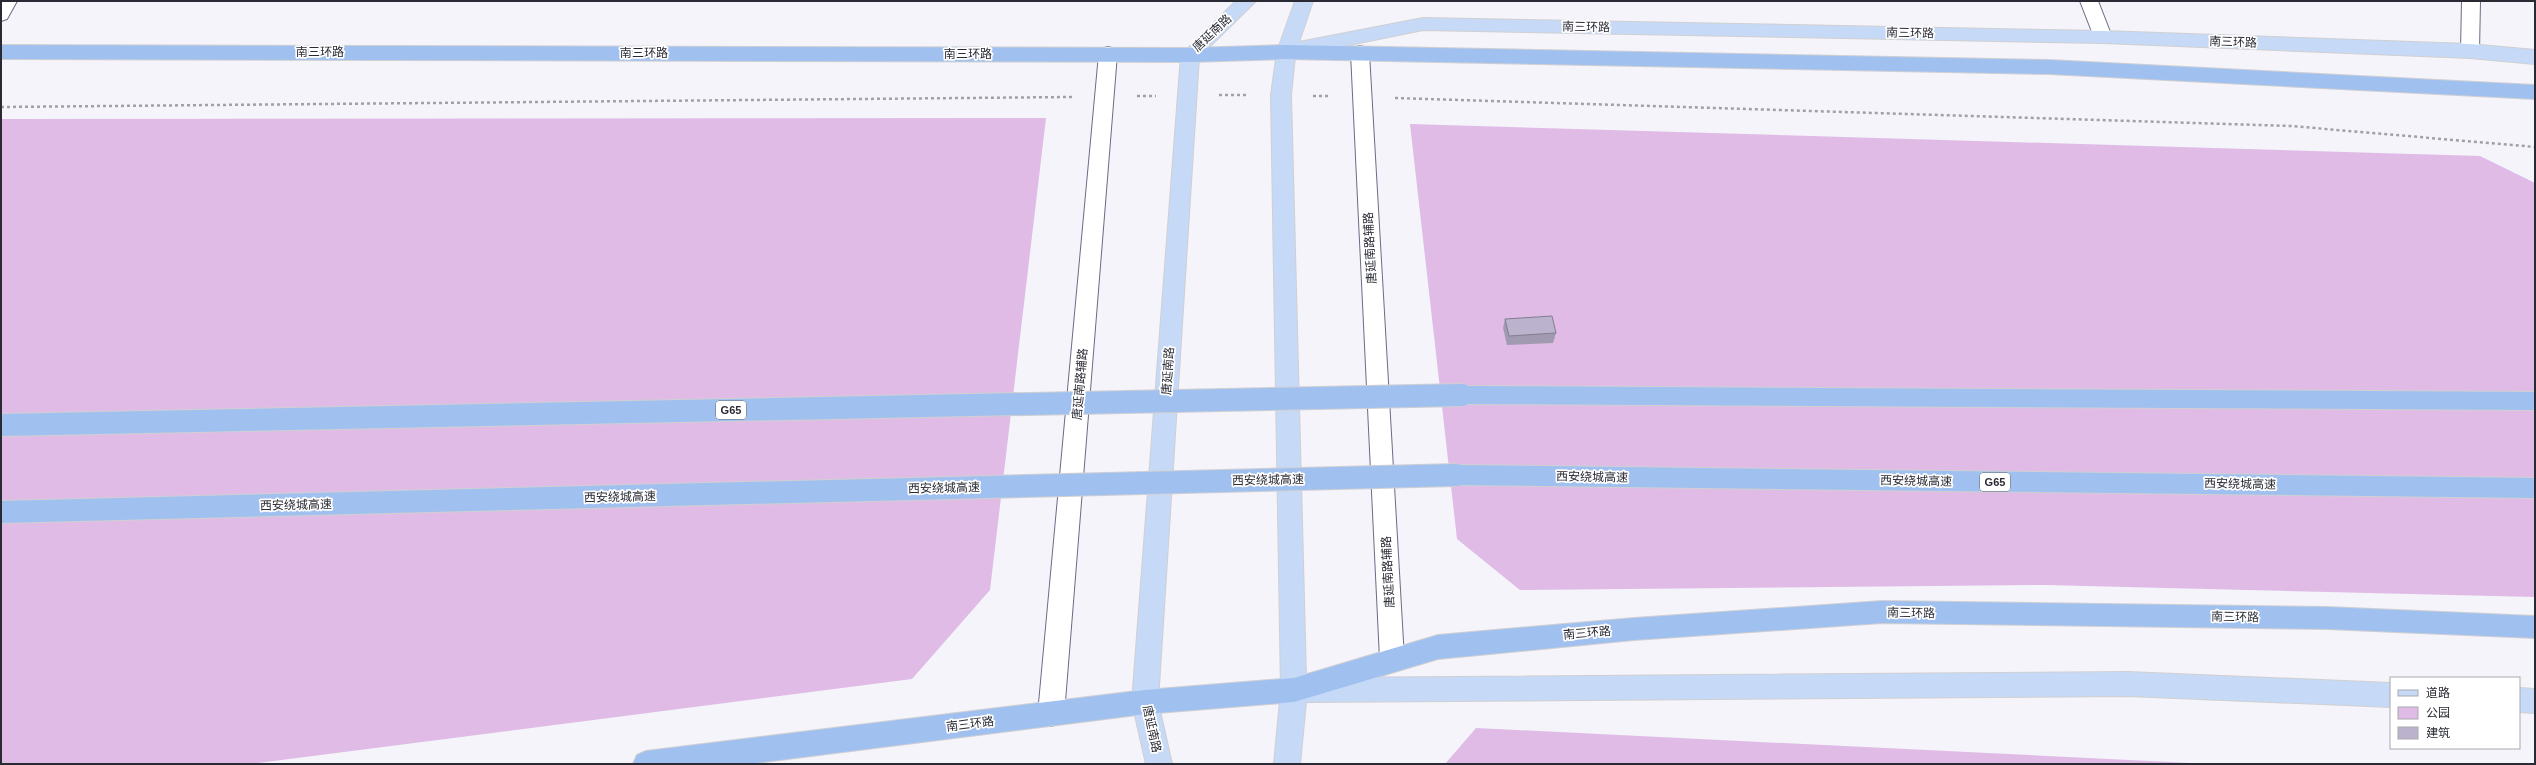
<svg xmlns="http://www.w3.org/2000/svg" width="2536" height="765" font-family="Arial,'Noto Sans SC',sans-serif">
	<rect width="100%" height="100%" fill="#f4f4fa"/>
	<!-- green -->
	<path fill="#dfbbe6" d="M1046,118L990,590L912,679L251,764H1V119Z
		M1410,124L2480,156L2535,183V597L2045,585L1520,590L1457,539Z
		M1476,728L2211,764H1445Z"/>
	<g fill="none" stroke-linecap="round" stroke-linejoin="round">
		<defs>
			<path id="minor" d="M1,1H17L7,19L1,21Z
				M2080,1H2098L2112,37L2110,42L2103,43L2096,42Z
				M2462,1H2480L2479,51L2477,56L2470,58L2463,56L2461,51Z
				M1360,46L1367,48L1369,53L1404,659L1401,667L1392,671L1383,667L1380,659L1351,53L1353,48Z
				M1108,47L1115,49L1117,54L1064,714L1060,723L1051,726L1042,723L1038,714L1099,54L1101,49Z"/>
			<path id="major" d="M1236,1H1256L1199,57L1158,702L1172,764H1146L1132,702L1181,55Z
				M1295,1H1313L1299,42L1423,18L2103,31L2470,44L2535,50V64L2470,58L2103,43L1423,30L1295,56L1291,95L1306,678L2128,672L2391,683V707L2128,696L1306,702L1300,764H1274L1281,690L1271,95L1277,52Z
				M2519,688L2535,689V713L2519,712Z"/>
			<path id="highway" d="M1,45L1190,48L1286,45L2049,60L2535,85V99L2049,74L1286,59L1190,62L1,59Z
				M1462,386L2535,392V410L1462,404L1454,402L1451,395L1454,388Z
				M1456,465L2535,478V498L1456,485L1448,482L1445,475L1448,468Z
				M1882,601L2327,607L2535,616V638L2327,629L1882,623L1634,640L1438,659L1294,702L1145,714L748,764H633L637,755L646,751L1145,690L1294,678L1438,635L1634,618Z"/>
		</defs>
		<!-- minor casing -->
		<use href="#minor" stroke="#696c85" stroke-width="2"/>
		<!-- major casing -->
		<use href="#major" stroke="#d0d0d2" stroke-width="2"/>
		<!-- highway casing -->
		<use href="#highway" stroke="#d0d0d2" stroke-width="2"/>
		<!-- path -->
		<path stroke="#a0a0a8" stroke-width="2.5" stroke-dasharray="3 3" stroke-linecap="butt" d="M1219,95H1248
			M1137,96H1156
			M1313,96H1330
			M1395,98L2291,126L2535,147
			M1,107L1072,97"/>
		<!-- minor -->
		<use href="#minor" fill="#fff" fill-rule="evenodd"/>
		<!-- major -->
		<use href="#major" fill="#c6d9f6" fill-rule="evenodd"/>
		<!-- highway -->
		<use href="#highway" fill="#a0c0f0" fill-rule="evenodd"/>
		<defs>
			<path id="highway-bridge" d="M1,425L1462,395
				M1,512L1456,475"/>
		</defs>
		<!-- highway-bridge casing -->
		<use href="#highway-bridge" stroke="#d0d0d2" stroke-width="24" stroke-linecap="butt"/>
		<!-- highway-bridge -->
		<use href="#highway-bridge" stroke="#a0c0f0" stroke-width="22"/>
	</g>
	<!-- wall -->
	<path fill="#a19ab0" d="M1505,319L1556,333L1553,343L1507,345L1503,328Z"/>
	<!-- building -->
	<path fill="#bbb3cd" stroke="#837d90" d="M1552,316L1556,333L1509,336L1505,319Z"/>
	<g text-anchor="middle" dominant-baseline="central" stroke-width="3.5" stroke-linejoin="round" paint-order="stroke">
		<!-- shield labels -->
		<g fill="#fff" stroke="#696a71" stroke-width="1">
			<rect x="716" y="401" width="30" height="18" rx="3"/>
			<rect x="1980" y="473" width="30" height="18" rx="3"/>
		</g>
		<g font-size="11" font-weight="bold" fill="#292a34">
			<text x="731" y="410">G65</text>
			<text x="1995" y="482">G65</text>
		</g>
		<!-- street labels -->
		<g font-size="12" fill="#292a34" stroke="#fff">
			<text transform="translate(1586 27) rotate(1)">南三环路</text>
			<text transform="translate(1212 33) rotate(-43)">唐延南路</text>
			<text transform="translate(1910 33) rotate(1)">南三环路</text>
			<text transform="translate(2233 42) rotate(2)">南三环路</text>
			<text x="320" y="52">南三环路</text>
			<text x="644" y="53">南三环路</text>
			<text x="968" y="54">南三环路</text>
			<text transform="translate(1370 248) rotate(-93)">唐延南路辅路</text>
			<text transform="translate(1168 371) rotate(-86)">唐延南路</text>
			<text transform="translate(1080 384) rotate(-85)">唐延南路辅路</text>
			<text transform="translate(1592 477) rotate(1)">西安绕城高速</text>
			<text transform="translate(1268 480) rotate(-1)">西安绕城高速</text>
			<text transform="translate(1916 481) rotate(1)">西安绕城高速</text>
			<text transform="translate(2240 484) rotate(1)">西安绕城高速</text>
			<text transform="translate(944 488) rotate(-1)">西安绕城高速</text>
			<text transform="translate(620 497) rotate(-1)">西安绕城高速</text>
			<text transform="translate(296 505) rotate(-1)">西安绕城高速</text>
			<text transform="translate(1388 572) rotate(-93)">唐延南路辅路</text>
			<text transform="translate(1911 613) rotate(1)">南三环路</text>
			<text transform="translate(2235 617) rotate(1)">南三环路</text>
			<text transform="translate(1587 633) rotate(-5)">南三环路</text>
			<text transform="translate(970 724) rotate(-7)">南三环路</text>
			<text transform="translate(1152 729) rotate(78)">唐延南路</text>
		</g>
	</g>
	<!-- border -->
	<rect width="2536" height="765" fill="none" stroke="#292a34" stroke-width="4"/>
	<!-- legend -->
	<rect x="2390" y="677" width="130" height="72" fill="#ffffff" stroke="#a9aaae"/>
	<rect x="2398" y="690" width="20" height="6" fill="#c6d9f6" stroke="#a9aaae"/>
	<text x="2426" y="697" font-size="12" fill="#292a34">道路</text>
	<rect x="2398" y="707" width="20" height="12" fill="#dfbbe6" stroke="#a9aaae"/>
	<text x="2426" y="717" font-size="12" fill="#292a34">公园</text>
	<rect x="2398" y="727" width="20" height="12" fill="#bbb3cd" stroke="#a9aaae"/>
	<text x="2426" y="737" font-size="12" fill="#292a34">建筑</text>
</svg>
